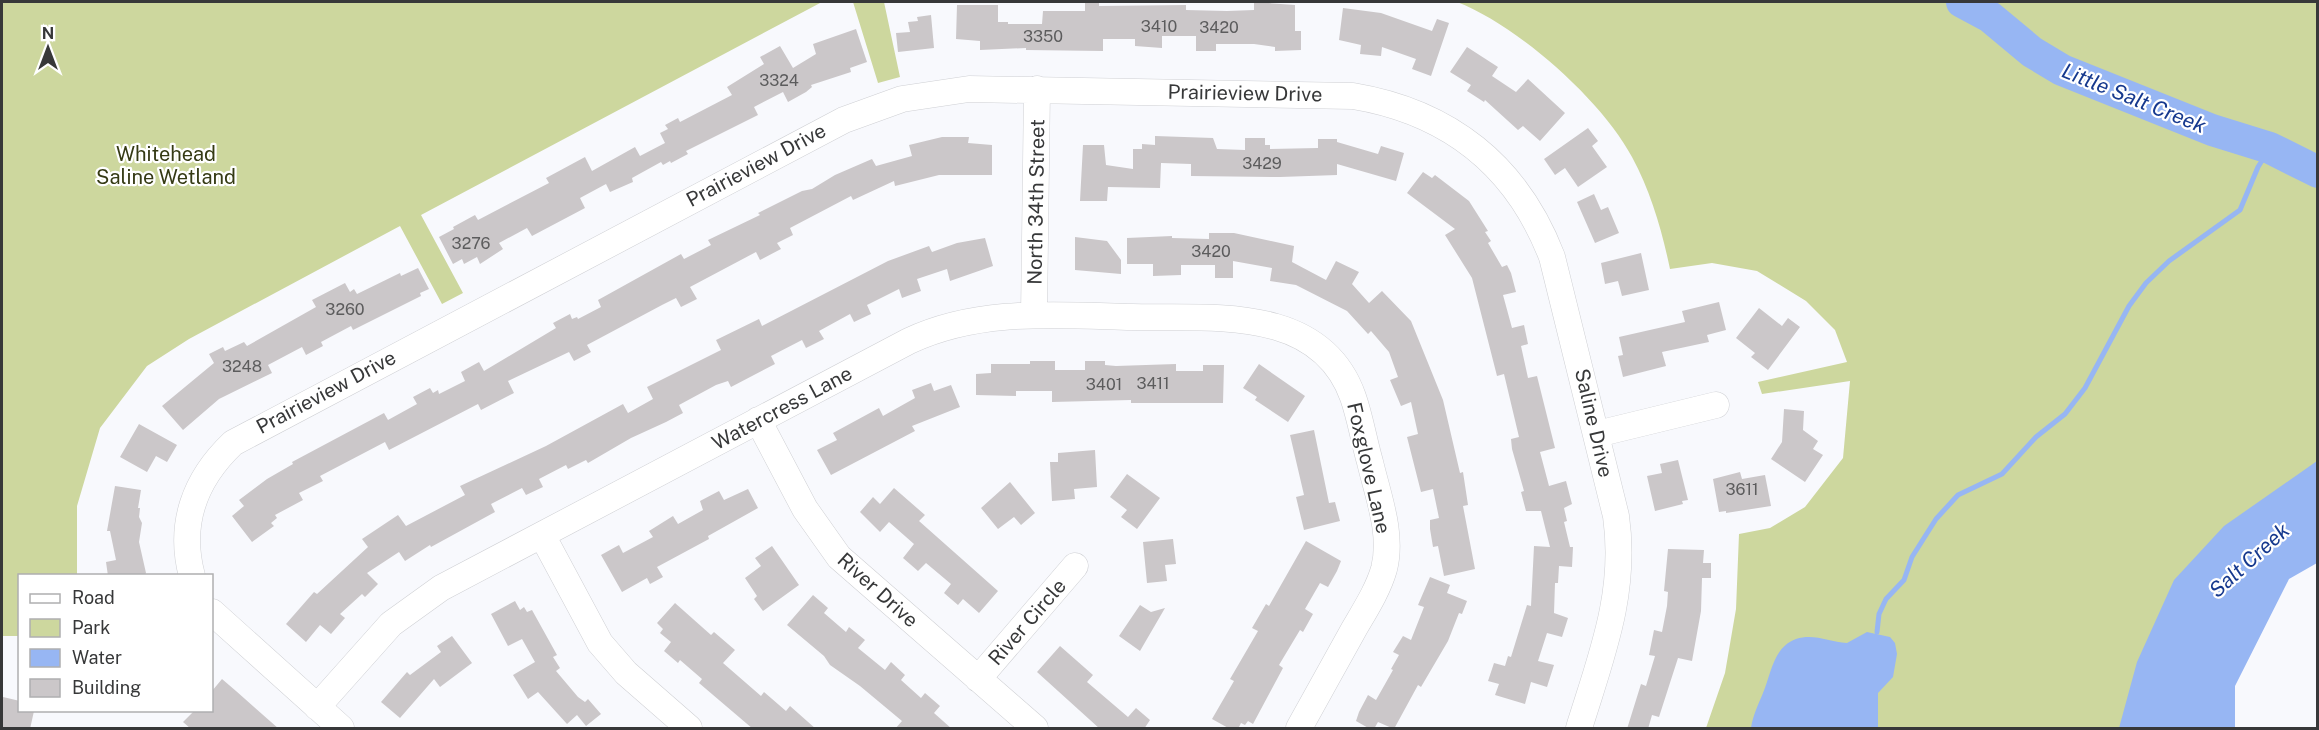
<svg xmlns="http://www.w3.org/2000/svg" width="2319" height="730" font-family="'Public Sans',sans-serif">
	<rect width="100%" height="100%" fill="#f8f9fd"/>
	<!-- green -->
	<path fill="#cdd79e" d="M2,2H822L421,215L463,293L442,304L400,226L189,339L147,366L100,428L77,506V575L20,576L19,636H2Z
		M853,2H884L900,77L878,83Z
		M1457,2H2317V528L2177,728H1706L1725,673L1736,609L1739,534L1770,528L1805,507L1843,458L1850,381L1762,394L1758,382L1847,362L1835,330L1806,301L1757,271L1712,263L1670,269C1662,231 1651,192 1632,157C1602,100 1517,25 1457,2Z"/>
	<!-- water -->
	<path fill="#97b6f3" d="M2317,461V563L2289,579L2235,686V728H2119L2137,662L2174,580L2224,526Z
		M1867,632L1890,637L1895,643L1897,654L1893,677L1878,693V728H1751C1753,715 1758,705 1763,693C1771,675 1773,647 1796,639C1814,633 1829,642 1847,643Z"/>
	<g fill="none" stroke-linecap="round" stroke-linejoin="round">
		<!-- stream -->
		<path stroke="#97b6f3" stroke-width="5" d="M1877,632L1879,614L1886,599L1904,580L1912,557L1936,519L1958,495L2002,474L2036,437L2065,414L2085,388L2129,306L2146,283L2169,261L2240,210L2258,167L2270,148"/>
		<!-- river -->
		<path stroke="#97b6f3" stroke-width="32" d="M1962,2L1990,17L2032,52L2062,70L2212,130L2270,148L2318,172"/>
	</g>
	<!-- building -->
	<path fill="#cbc7c9" d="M1085,2H1099V6L1186,5V10L1227,11L1254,10V2L1295,5V31H1301V50L1275,51V47L1254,44H1216V51H1196V36H1162V48L1135,46V39H1103V51L1026,50V48L980,50V41L956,39L957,5H998V22H1008V24H1042L1043,11H1085Z
		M1343,8L1381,13L1432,31L1437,19L1449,23L1431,76L1412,69L1416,59L1382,47L1381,56L1360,54L1361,45L1339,40Z
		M931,15L934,48L898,52L896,33L910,32L908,22L918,21L917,17Z
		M856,29L867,62L850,68L851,72L811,85L812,87L806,92L788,102L783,92L754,107L758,115L686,151L688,154L671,163L670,161L663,165L661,162L632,178L633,182L610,192L606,184L580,198L585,208L532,236L527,228L499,243L503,249L480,264L477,257L464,264L462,259L453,264L439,237L454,229L453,227L475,215L478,220L549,183L546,178L585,157L592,171L635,147L640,156L665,143L660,133L668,129L665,125L678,118L680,122L732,95L727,87L764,64L760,57L780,46L793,68L816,54L813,44Z
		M1467,47L1498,67L1492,76L1516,92L1528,79L1565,113L1540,141L1523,126L1518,130L1485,100L1484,102L1467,91L1471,85L1450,72Z
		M1588,128L1598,141L1592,146L1607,167L1578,187L1565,168L1555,175L1544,159Z
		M1155,136L1213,138L1217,149L1245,150V138H1265V145H1270V149L1318,148V139H1337V142L1378,154L1381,146L1404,153L1396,181L1337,164V175L1280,177L1191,176V164L1161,163L1160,188L1108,187L1107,201H1080L1083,145H1104L1106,165L1133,169V149H1142V144L1155,145Z
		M942,137H969L968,143L992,145V175H939L895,186L894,181L853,200L851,196L790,228L793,235L777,243L781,249L760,260L756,252L690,287L697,299L681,307L676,298L662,305L587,345L591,352L574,361L569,352L508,381L514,393L481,410L478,404L389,450L385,442L320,476L323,481L299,493L303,500L275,515L277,518L271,523L274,526L252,542L232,516L244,506L239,500L267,479L293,464L292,462L384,413L388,420L417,404L413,397L430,388L433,393L438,390L439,394L465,381L461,372L479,362L484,371L556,328L553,323L570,314L572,319L577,317L578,319L601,307L598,300L681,254L684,259L711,245L708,240L760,215L758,213L802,191L812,189L835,175L872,159L876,166L912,156L909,145Z
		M1423,172L1432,178L1435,175L1469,201L1488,231L1485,232L1491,241L1488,243L1502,267L1507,265L1511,273L1516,292L1503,295L1512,328L1524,325L1528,344L1521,346L1528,378L1537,376L1555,448L1540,452L1549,486L1566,481L1572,504L1564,508L1567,521L1564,522L1570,547H1573L1572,567L1559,566L1558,583H1555L1554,613L1568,618L1562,637L1547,633L1538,661L1554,665L1547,687L1531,682L1525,704L1495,695L1499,684L1488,681L1494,663L1505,666L1508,656L1511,657L1527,605L1531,606L1534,546L1550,547L1541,511H1526L1521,492L1524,491L1512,449L1511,439L1519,437L1504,374L1497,376L1472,278L1445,235L1455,229L1407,193Z
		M1594,194L1601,210L1608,207L1619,233L1595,243L1577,202Z
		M1209,233H1234L1294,246L1292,262L1326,280L1336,261L1359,272L1352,284L1369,303L1382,291L1411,321L1443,400L1460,473L1463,472L1468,505L1463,506L1475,569L1444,576L1438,546L1433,547L1430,529V520L1439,518L1433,489L1421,492L1407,437L1418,434L1411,402L1401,406L1390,380L1398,377L1389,352L1371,331L1368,334L1347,311L1296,285L1270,281L1272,268L1233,261V278H1215V265H1181V275L1153,276V264H1127V238L1172,236V238L1209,239Z
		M1075,237L1107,241L1121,260V274L1075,270Z
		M985,238L993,266L950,281L947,269L917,279L921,291L902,298L899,289L867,305L871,314L854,322L850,314L819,331L824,339L806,348L802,340L771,356L775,364L731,387L728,381L716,385L679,405L683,413L666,422L631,438L588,463L586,460L568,469L566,465L539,479L543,487L526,495L522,488L491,504L495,512L431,547L430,545L405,561L399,552L367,573L378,584L365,597L362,594L340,614L345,618L331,634L320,625L306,642L286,624L314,592L317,594L368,547L362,539L398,515L406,526L465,495L460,486L546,446L623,404L628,413L653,399L647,387L721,350L716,340L759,319L762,326L888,261L929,246L932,252L957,243Z
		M1641,253L1649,290L1622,296L1618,281L1605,284L1601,263Z
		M418,268L429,289L420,293L421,296L353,330L351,326L321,342L323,346L306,355L302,347L268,365L272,373L219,399L183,430L162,406L214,363L209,354L223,347L225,351L244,342L247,346L316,307L312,300L345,283L350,292L354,289L357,294L400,273L401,276Z
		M1719,302L1726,330L1707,335L1709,342L1662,352L1666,366L1623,377L1618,356L1623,355L1619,337L1685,322L1682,311Z
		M1759,308L1782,326L1788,318L1800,327L1768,370L1751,357L1755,353L1736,338Z
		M1030,361H1055V370H1085V361H1105V365L1116,366L1176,364V371H1203V365H1224L1223,403H1131V400L1052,402V391H1016V396L976,395V374L991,373V364H1030Z
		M1259,364L1305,396L1288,422L1255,400L1257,397L1243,388Z
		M931,383L934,391L951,385L960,407L912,426L915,431L831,475L817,450L837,440L833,433L879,408L883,416L915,398L912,390Z
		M1784,409L1804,411L1803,430L1818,441L1813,449L1823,455L1805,482L1771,459L1782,442Z
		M139,424L177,445L167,462L156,456L147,472L120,457Z
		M1314,430L1329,503L1335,502L1340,521L1304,530L1296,497L1304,495L1290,435Z
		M1095,450L1097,487L1074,489L1075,499L1052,501L1050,462H1058V453Z
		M1678,460L1688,500L1682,501L1683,504L1655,511L1647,476L1662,473L1660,464Z
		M1740,472L1742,479L1765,475L1771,506L1726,513V511L1719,512L1713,479Z
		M1127,474L1160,498L1137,529L1121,517L1127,510L1110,497Z
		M1010,482L1035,513L1021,525L1014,517L998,529L981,508Z
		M115,486L141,490L138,508H140L139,517L142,523L139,542L146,573L144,576H108L106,562L116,560L110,531H107Z
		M894,488L925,515L919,521L998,591L979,613L963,599L958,605L944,593L951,584L926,563L918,571L903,558L914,544L889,522L880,532L860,512L873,497L880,504Z
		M748,489L758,508L708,536L709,539L657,567L663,577L650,584L647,578L622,592L601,555L619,545L623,553L653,537L649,531L673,516L678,524L703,510L700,501L719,491L724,500Z
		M1173,539L1176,564L1165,565L1167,581L1147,583L1143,542Z
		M1306,541L1341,561L1337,571L1328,587L1320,583L1305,609L1313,614L1303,632L1300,630L1279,665L1283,668L1253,724L1248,721L1245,725L1241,723L1238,729H1230L1212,719L1234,681L1230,679L1258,631L1252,628L1266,604L1269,606Z
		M772,546L799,585L763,611L754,599L757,596L745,578L761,566L755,558Z
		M1668,549L1704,550L1703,563H1711V578H1702L1701,611L1692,661L1678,658L1659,717L1652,715L1648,729H1627L1641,684L1646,686L1655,656L1649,655L1654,630L1662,632L1667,606L1668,592L1664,591Z
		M1430,577L1450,585L1447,593L1467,601L1462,614L1459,613L1448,641L1421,687L1418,685L1394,729L1378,722L1374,729H1370L1356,721L1359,712L1368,695L1376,700L1393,670L1391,669L1399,655L1393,652L1403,636L1411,640L1424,607L1418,605Z
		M813,595L828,608L824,613L846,632L849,627L865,640L858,648L885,670L891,662L905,675L901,680L921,698L925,693L940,706L934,713L952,729H895L902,721L860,686L830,665L824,656L787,625Z
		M515,601L520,610L524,607L527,612L532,610L557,655L553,657L560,668L556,671L578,697L585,702L588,699L601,714L586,726L577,715L567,724L538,692L528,699L513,675L535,662L522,639L508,646L491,614Z
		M675,603L711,635L714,632L735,650L723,663L761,696L764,692L786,711L790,706L816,729H753L699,683L702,679L680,660L678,663L664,651L671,642L660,633L663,629L657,623Z
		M1140,605L1151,612L1165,608L1140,651L1119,636Z
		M452,636L472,663L440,687L434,679L400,718L381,702L407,672L410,675L441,652L437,646Z
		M1060,646L1093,675L1087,682L1128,717L1136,708L1150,720L1144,729H1100L1037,672Z
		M222,679L236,691L279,729H191L183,722L194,711H212V691Z
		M3,697L20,701V711H34L30,729H2Z"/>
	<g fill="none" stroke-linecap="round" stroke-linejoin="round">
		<defs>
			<path id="minor" d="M1034,315L1037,89
				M758,420L805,509L839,557L1035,728
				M1597,434L1716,405
				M542,535L600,643L626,673L689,728
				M192,576C178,524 195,479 233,443L844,120L902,99L969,89L1353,96C1449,112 1517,166 1552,257L1616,516C1627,593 1601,657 1579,728
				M212,612L341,728
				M978,679L1075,566
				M317,707L391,624L441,588L909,341C979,308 1056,315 1132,317C1210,319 1320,304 1353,397C1360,417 1364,441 1370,462C1378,496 1393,534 1384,569C1378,590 1365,610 1354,629C1336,662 1317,695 1299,728"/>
		</defs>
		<!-- minor casing -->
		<use href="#minor" stroke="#cfd0d4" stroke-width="27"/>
		<!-- minor -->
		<use href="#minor" stroke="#fff" stroke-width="26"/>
	</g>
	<g text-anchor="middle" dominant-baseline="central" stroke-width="4.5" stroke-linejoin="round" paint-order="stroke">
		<!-- number labels -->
		<g font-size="16" fill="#5c5c5d">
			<text x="1159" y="26">3410</text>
			<text x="1219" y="27">3420</text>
			<text x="1043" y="36">3350</text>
			<text x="779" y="80">3324</text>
			<text x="1262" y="163">3429</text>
			<text x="471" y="243">3276</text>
			<text x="1211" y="251">3420</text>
			<text x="345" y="309">3260</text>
			<text x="242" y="366">3248</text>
			<text x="1153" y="383">3411</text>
			<text x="1104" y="384">3401</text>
			<text x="1742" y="489">3611</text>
		</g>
		<!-- street labels -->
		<g font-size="20" fill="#373839" stroke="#fff">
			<text transform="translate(1245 93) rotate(1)">Prairieview Drive</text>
			<text transform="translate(756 165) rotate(-28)">Prairieview Drive</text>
			<text transform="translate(1036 202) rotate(-89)">North 34th Street</text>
			<text transform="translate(326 392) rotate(-28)">Prairieview Drive</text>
			<text transform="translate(782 408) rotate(-28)">Watercress Lane</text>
			<text transform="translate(1594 423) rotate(77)">Saline Drive</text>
			<text transform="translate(1369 468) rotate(77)">Foxglove Lane</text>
			<text transform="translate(878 590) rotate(42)">River Drive</text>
			<text transform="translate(1027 622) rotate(-49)">River Circle</text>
		</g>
		<!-- park labels -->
		<g font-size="20" fill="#353a14" stroke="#fff">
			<text x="166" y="154">Whitehead<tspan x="166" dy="23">Saline Wetland</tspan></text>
		</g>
		<!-- water labels -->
		<g font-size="21" font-style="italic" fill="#16398e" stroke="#fff">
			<text transform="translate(2134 98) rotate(22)">Little Salt Creek</text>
			<text transform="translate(2249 560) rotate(-42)">Salt Creek</text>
		</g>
	</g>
	<!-- border -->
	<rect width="2319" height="730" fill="none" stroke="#373839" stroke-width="6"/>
	<!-- legend -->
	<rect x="18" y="574" width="195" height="138" fill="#ffffff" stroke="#afafb0" stroke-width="1.5"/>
	<rect x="30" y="594" width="30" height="9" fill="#ffffff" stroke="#afafb0" stroke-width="1.5"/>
	<text x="72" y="604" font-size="18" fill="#373839">Road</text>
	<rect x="30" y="619" width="30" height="18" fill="#cdd79e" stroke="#afafb0" stroke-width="1.5"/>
	<text x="72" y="634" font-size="18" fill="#373839">Park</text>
	<rect x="30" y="649" width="30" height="18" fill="#97b6f3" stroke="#afafb0" stroke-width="1.5"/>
	<text x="72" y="664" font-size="18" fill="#373839">Water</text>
	<rect x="30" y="679" width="30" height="18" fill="#cbc7c9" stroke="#afafb0" stroke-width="1.5"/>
	<text x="72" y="694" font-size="18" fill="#373839">Building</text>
	<!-- north arrow -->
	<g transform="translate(48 48)" stroke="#ffffff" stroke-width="4.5" paint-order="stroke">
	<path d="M0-4.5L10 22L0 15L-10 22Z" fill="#373839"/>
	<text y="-9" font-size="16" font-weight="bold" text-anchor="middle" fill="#373839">N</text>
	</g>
</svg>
